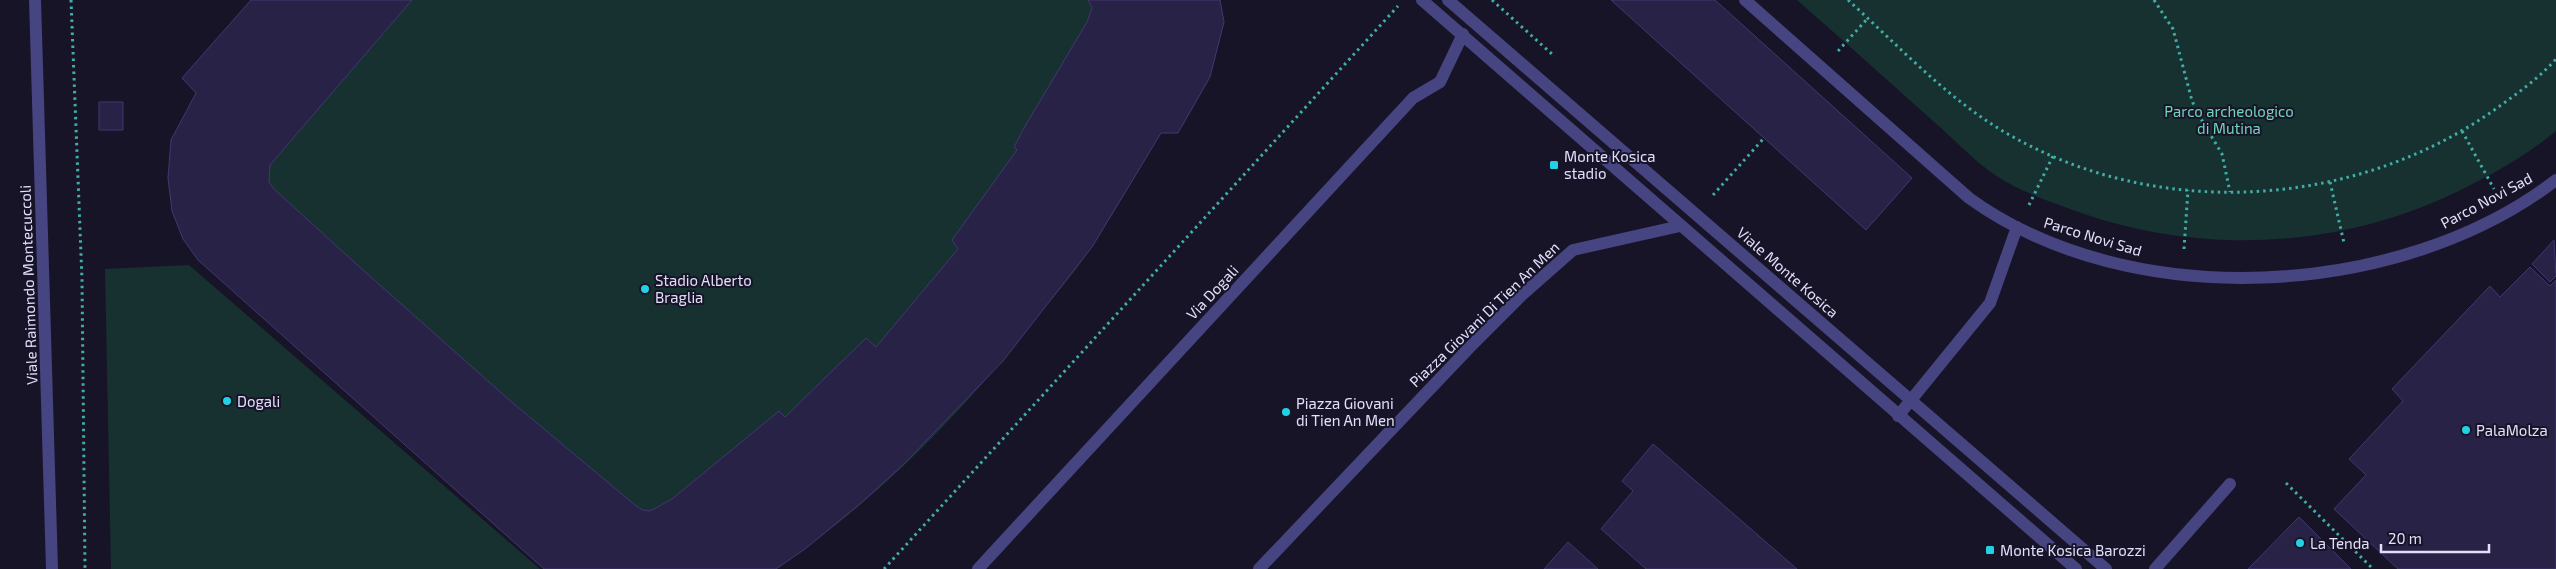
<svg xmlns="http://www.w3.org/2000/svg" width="2556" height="569" font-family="'Exo 2',sans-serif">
	<rect width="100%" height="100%" fill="#171428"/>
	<!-- green -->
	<path fill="#173130" d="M251,0H1220L1224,22L1210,77L1178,133H1161C1138,171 1117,209 1092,246C1079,267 1062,287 1046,306C970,405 880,499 776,569H544L183,239L172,211L168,178L196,93L182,78Z
		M1797,0H2556V131C2533,150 2507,166 2480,180C2355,249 2204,259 2070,209C2045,200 2017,190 1995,175C1973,160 1953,138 1933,121C1888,81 1843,40 1797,0Z
		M189,265L540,569H111L105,269Z"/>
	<!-- building -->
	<path fill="#292247" stroke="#423770" d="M251,0H412L270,165L269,182L274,189L354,262L507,398L635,505L643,510L650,511L672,499L779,411L785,417L866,338L876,347L958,249L952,240L1017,150L1014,147L1024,128L1087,22L1092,8L1088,0H1220L1224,22L1210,77L1178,133H1161L1092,247L1003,361L905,463L861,503L805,549L776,569H544L198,260L183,239L172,211L168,178L171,140L196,93L182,78Z
		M1611,0H1715L1912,178L1866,230Z
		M99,102H123V130H99Z
		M2554,240L2556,276L2550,282L2532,264Z
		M2530,267L2550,286L2556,280V569H2398L2334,509L2366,475L2349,459L2403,401L2392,389L2490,286L2500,297Z
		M1653,444L1797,569H1646L1601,529L1633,491L1622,481Z
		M2299,517L2351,569H2248Z
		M1568,542L1598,569H1544Z"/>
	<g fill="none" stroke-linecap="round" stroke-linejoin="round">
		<!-- path -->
		<path stroke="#40aea7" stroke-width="3" stroke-dasharray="2.5 4" stroke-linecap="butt" d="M71,0L82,280L85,569
			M1492,0L1553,55
			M1848,0C1901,48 1952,104 2015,138C2165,221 2359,207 2497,108C2518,93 2539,78 2556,59
			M2154,0L2173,29L2191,97L2195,109L2222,154L2230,192
			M1838,51L1868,18
			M2462,131L2494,189
			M2330,182L2344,243
			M1713,195L1764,138
			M2029,205L2053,156
			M2184,249L2188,190
			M2286,483L2373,569
			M884,569L1398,6"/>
		<!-- minor -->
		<path stroke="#464481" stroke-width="12" d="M35,0L52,569
			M1422,0L2076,569
			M1448,0L2106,569
			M1745,0L1969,198C2129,314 2400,300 2556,180
			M1898,416L1990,303L2017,227
			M978,569L1413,98L1440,82L1463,34
			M1259,569L1469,348L1522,295L1573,250L1680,226
			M2155,569L2230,484"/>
	</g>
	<!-- markers -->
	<g fill="#22d2e4" stroke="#171428" stroke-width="2">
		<rect x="1549" y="160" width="10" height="10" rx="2.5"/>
		<circle cx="645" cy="289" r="5"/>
		<circle cx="227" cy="401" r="5"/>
		<circle cx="1286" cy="412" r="5"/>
		<circle cx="2466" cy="430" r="5"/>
		<circle cx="2300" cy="543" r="5"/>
		<rect x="1985" y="545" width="10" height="10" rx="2.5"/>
	</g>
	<g text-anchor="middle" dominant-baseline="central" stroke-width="4" stroke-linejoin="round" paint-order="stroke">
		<!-- park labels -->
		<g font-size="15" fill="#72d4bb" stroke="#171428">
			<text x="2229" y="111">Parco archeologico<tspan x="2229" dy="17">di Mutina</tspan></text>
		</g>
		<!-- poi labels -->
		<g font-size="15" fill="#e2dffb" stroke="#171428" text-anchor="start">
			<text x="1564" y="156">Monte Kosica<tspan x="1564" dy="17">stadio</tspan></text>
			<text x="655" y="280">Stadio Alberto<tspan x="655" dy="17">Braglia</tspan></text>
			<text x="237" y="401">Dogali</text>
			<text x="1296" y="403">Piazza Giovani<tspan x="1296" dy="17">di Tien An Men</tspan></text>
			<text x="2476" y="430">PalaMolza</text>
			<text x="2310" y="543">La Tenda</text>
			<text x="2000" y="550">Monte Kosica Barozzi</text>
		</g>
		<!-- street labels -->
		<g font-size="15" fill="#e2dffb" stroke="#171428">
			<text transform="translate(2486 200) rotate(-28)">Parco Novi Sad</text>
			<text transform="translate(2093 236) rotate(17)">Parco Novi Sad</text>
			<text transform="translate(1788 272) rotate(41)">Viale Monte Kosica</text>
			<text transform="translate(28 285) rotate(-92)">Viale Raimondo Montecuccoli</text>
			<text transform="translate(1212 292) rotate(-47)">Via Dogali</text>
			<text transform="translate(1484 314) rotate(-44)">Piazza Giovani Di Tien An Men</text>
		</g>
	</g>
	<!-- scale -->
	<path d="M2381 544v8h108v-8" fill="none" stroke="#e2dffb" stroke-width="2.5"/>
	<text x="2388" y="544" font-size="15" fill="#e2dffb" stroke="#171428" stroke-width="4" paint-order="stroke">20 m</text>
</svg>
